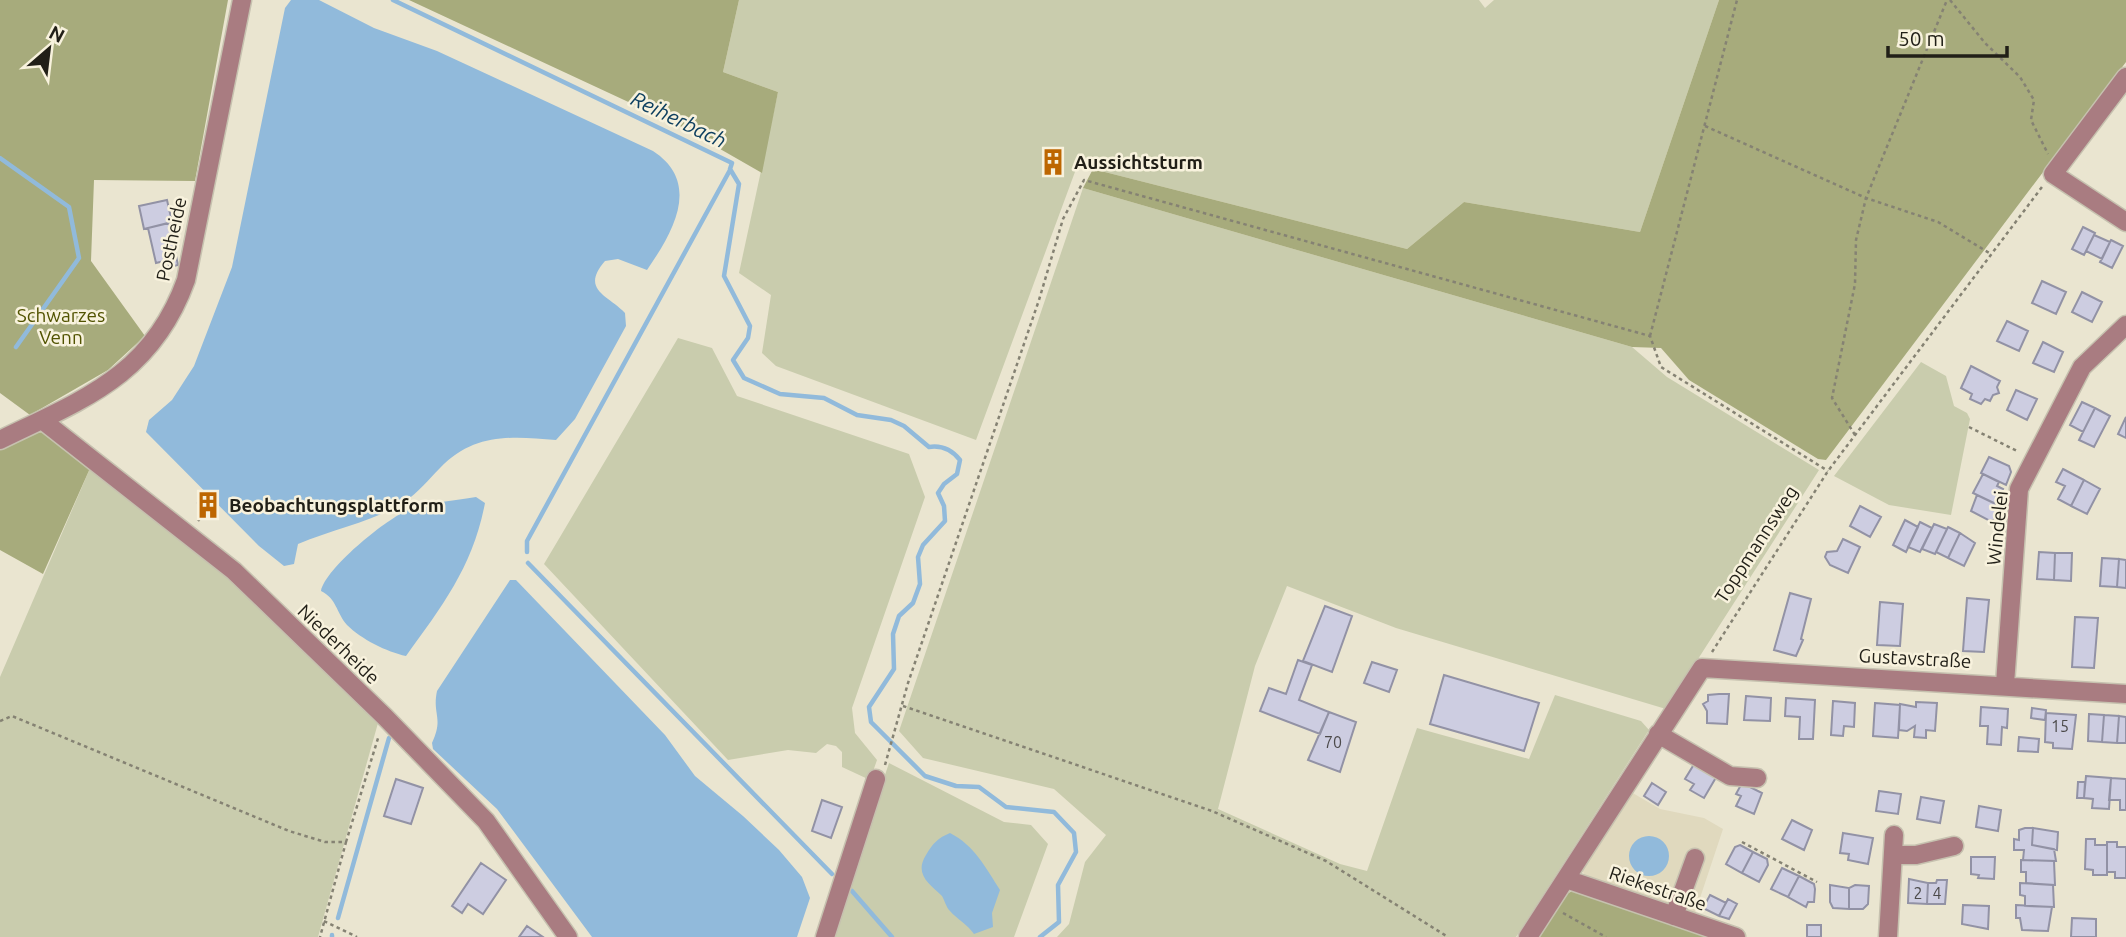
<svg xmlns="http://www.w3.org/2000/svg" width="2126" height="937" font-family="Ubuntu,sans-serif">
	<rect width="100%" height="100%" fill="#eae5d0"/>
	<!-- built -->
	<path fill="#e0d9be" d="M1631,792L1660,809L1704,818L1723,829L1694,916L1586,879L1582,869Z"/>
	<!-- green -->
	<path fill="#c9ccad" d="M739,0H1479L1485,8L1494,0H1719L1640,232L1464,202L1407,249L1093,169L1079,161L976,440L776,366L762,353L771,295L739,273L778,92L723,72Z
		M1083,188L1632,347L1667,377L1819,470L1666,709L1396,628L1287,586L1255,666L1218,809L1340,864L1367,871L1417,728L1529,759L1555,695L1641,721L1649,730L1516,937H1057L1069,924L1085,862L1106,835L1054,789L923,758L899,731Z
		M678,338L712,348L737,396L909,454L925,497L852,708L855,733L877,760L870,780L842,767V752L836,746L827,744L816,753L788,750L728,760L544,564Z
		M1921,362L1946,376L1954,406L1967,413L1970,419L1951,515L1889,505L1834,476Z
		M91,466L225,570L378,723L318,937H0V677Z
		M889,763L1004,822L1031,825L1048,844L1014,937H831Z"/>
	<!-- forest -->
	<path fill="#a7ab7c" d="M0,0H228L195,181L94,180L91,261L145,336L108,370L30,415L0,393Z
		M409,0H739L723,72L778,92L762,173L680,126Z
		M1719,0H2126V62L1826,460L1818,459L1689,380L1661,348L1632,347L1083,188L1093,169L1407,249L1464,202L1640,232Z
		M48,432L91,466L43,574L0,550V447L29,433Z
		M1575,890L1716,937H1538L1566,894Z"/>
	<!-- water -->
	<path fill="#91badb" d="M291,0H319L374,28L437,51L653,151C702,183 673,232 647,270L618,259L605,261C580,290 608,295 625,313L626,326L575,419L556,440C511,436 474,433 440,468C428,480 419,492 404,502C373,522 333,529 298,544L294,564L284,566L259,546L146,432L149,420L172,400L194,366L232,267L285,8Z
		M476,497L485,503C473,566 443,605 406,656C387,652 361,639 347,625C336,612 337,599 321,591C326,568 384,521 406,511C425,502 455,501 476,497Z
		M510,580H516L665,735L695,776L743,816L779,850L802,877L810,898L797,937H592L497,809L433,749L432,743C444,717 432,715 437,691Z
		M950,833C974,845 986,868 1000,890L992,913L993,927L974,934C967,924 957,919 950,911C946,907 945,901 942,896C929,884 914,874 926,855C933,843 938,838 950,833Z
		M1629 856a20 20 0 1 1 40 0a20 20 0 1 1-40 0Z"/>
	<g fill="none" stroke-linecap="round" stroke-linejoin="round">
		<!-- stream -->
		<path stroke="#91badb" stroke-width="4.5" d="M393,0L732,163L730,169L739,184L724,276L750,326L748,338L733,360L744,378L780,394L824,398L857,415L891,420L904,426L929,447C942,445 952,450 960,460L957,474L944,484L938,493L944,506L945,521L923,545L918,557L920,584L913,603L899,616L893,634L894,669L869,707L871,722L925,776L956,786L979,787L1006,807L1054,812L1074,833L1076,852L1058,885L1059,922L1040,937
			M0,158L69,207L79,258L16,347
			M527,552V541L730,170
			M528,563L832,874
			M852,891L892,937
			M338,918L389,738
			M332,937V935"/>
	</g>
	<!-- building -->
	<path fill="#cdcde1" stroke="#9292a5" stroke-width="2" d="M1054,155L1059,164L1051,169L1046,160Z
		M167,200L172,222L144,229L139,206Z
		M169,223L178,265L169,267L168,260L156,263L148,228Z
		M2083,227L2095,233L2084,255L2072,249Z
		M2094,235L2110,242L2102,259L2086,251Z
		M2111,240L2123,246L2112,268L2100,262Z
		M2042,281L2066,292L2056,314L2032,303Z
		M2082,292L2102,302L2092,322L2072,312Z
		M2007,321L2028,331L2019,351L1997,341Z
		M2043,342L2063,352L2054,372L2033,363Z
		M1971,366L2000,381L1997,387L1999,393L1993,395L1990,401L1985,399L1981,404L1970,399L1972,394L1961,388Z
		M2016,390L2037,399L2027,420L2007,410Z
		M2082,402L2095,408L2083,432L2070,425Z
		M2095,408L2110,416L2094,447L2079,440Z
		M2126,417V438L2118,434Z
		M1989,457L2009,466L2011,472L2006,485L1981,473Z
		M2063,469L2084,480L2071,506L2058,499L2065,486L2056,482Z
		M1983,474L1999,482L1997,486L2003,489L1996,504L1973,493Z
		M2084,480L2100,489L2087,514L2071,506Z
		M205,495L218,506L212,515L198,503Z
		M1977,495L2004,508L1996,519L1990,521L1971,511Z
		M1860,506L1881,517L1870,537L1850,526Z
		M1905,520L1918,527L1906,552L1893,545Z
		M1920,522L1932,528L1920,552L1908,547Z
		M1934,524L1947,529L1935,554L1922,549Z
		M1948,527L1960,533L1948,558L1936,552Z
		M1960,533L1975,543L1964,566L1948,558Z
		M1843,539L1860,547L1848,573L1830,565L1825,557L1827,552L1837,551Z
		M2039,552L2055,553L2054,580L2037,579Z
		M2055,553H2072L2071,581L2054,580Z
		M2102,558L2119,559L2117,587L2100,586Z
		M2119,559L2126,560V588L2117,587Z
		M1790,593L1811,599L1801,639L1803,640L1796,656L1774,650Z
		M1967,598L1989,600L1984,652L1963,651Z
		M1880,602L1903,604L1900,646L1877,645Z
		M1325,606L1352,616L1332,672L1303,661Z
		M2075,617L2098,618L2094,668L2072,667Z
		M1298,660L1312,665L1299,700L1329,712L1320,734L1260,711L1269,688L1286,694Z
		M1372,662L1397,670L1389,692L1364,683Z
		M1444,675L1539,703L1524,751L1430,724Z
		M1719,694H1729L1727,724L1707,723V711L1703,704L1708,701V695Z
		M1746,696L1771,698L1770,721L1744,720Z
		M1786,698L1815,700L1813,739H1799L1800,717L1785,716Z
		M1833,701L1855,703L1854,727L1844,726L1843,736L1831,735Z
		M1916,702L1937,703L1935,731L1926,730V738L1914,737L1915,726L1907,731L1899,730L1900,704L1916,707Z
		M1875,703L1900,705L1898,738L1873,736Z
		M1981,707L2008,709L2007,728L2002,727L2001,745L1987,744L1988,726H1980Z
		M2032,708L2046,710L2045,720L2031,718Z
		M1329,712L1356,722L1340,772L1308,760Z
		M2046,713L2076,715L2072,749L2053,748V743L2045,742Z
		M2089,714L2104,715L2102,742L2088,741Z
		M2104,715L2119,716L2117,743L2102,742Z
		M2119,716L2126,717V743H2117Z
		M2019,737L2039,739L2038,752L2018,751Z
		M1696,761L1718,774L1704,798L1690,790L1694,784L1685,779Z
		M2086,776L2111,778L2109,809L2092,808L2093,799L2084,798Z
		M2111,778L2126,779V810H2120V800H2109Z
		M396,779L423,788L411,824L384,816Z
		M2078,782H2085L2084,798H2077Z
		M1652,783L1666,792L1658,805L1644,796Z
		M1742,783L1762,793L1754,814L1736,806L1741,796L1736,794Z
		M1879,791L1901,794L1898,814L1876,811Z
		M1921,797L1944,801L1940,823L1917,819Z
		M822,800L842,807L831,838L812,831Z
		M1979,806L2001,810L1998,831L1976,827Z
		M1792,820L1812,830L1804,850L1782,839Z
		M2025,828H2033L2032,845L2054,849L2056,861L2023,860L2024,850H2014V839L2019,840V830Z
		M2033,828L2058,832L2057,850L2032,845Z
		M1843,833L1873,838L1868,864L1848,860L1849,854L1840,853Z
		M2086,839H2095V845H2107V875H2093V870L2085,869Z
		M2107,842H2117V847H2126V878H2115V872H2107Z
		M1740,845L1753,852L1742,873L1726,864L1735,847Z
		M1753,852L1767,859L1768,865L1759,882L1742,873Z
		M1971,857H1995L1994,879L1978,878L1979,875L1971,874Z
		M2021,860L2054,861L2055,885L2026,883V872H2021Z
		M481,863L506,880L483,914L468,904L462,913L452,906Z
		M1782,868L1799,876L1788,897L1771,889Z
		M1799,876L1814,884L1815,889L1814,902H1808L1806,907L1788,897Z
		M1909,879L1928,883L1927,904L1908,903Z
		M1937,880H1947L1945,904H1927L1928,883H1936Z
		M2020,883L2053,885L2054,907L2025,906V896L2020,895Z
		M1830,885L1849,888V909L1833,908L1830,902Z
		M1855,885L1869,886L1868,904L1863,909H1849V888Z
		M1710,895L1726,903L1728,899L1719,916L1703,908Z
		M1728,899L1737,904L1729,919L1719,916Z
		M1963,905L1989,906L1988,929L1962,924Z
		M2016,905L2052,907L2048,931L2022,930L2020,918H2016Z
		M2072,918L2096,919V937H2071Z
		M1807,925H1821V937H1807Z
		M527,926L543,937H519Z"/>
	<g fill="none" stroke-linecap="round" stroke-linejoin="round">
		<defs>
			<path id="minor" d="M2126,77L2053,174L2126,222
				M42,420L234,571L385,717L486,821L568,937
				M0,440C84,399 152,375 186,280L242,0
				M2005,684L2019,489L2082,367L2126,325
				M1658,734L1730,776L1757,778
				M1893,855H1916L1954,846
				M1566,879L1736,937
				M1674,916L1695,858
				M825,937L876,779
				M1528,937L1702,668L2126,694
				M1888,937L1894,835"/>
		</defs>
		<!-- minor casing -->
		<use href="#minor" stroke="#c6c1af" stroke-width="21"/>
		<!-- path -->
		<path stroke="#858273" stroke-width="2.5" stroke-dasharray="3.5 3.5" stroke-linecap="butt" d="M1950,0L1985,43L2020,77L2034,100L2031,120L2048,154
			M1705,126L1866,198L1938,222L1991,254
			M1650,336L1737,0
			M1969,427L2019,452
			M1855,435L1832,398L1855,284L1856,240L1866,198L1947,0
			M198,521L206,511
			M1712,652L1828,471L2042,187
			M903,706L1212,811L1326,861L1448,937
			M0,721L12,716L289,831L325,842H346L320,937
			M885,765L908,683L1039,300L1063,219L1084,180L1650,336L1661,367L1828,471
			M346,842L379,735
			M1742,842L1817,882
			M1563,913L1606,937
			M324,921L357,937"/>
		<!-- minor -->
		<use href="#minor" stroke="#a97c81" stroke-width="18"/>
	</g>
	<!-- icons -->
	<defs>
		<symbol id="building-bare" viewBox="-9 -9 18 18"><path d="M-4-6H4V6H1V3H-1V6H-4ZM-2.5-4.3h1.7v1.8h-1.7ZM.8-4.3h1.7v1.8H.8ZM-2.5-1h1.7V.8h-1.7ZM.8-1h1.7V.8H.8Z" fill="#bd6600" stroke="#f8f2dd" stroke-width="2.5" paint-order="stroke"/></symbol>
	</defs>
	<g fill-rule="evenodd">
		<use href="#building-bare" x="1034" y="143" width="38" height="38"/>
		<use href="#building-bare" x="189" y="486" width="38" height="38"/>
	</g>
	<g text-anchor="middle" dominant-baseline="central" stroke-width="5" stroke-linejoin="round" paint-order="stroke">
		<!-- number labels -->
		<g font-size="16" fill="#4c4a4a">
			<text x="2060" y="726">15</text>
			<text x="1333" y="742">70</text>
			<text x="1918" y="893">2</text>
			<text x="1937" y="893">4</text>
		</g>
		<!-- poi labels -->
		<g font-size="19" font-weight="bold" fill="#211f17" stroke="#f8f2dd" text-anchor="start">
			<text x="1074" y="162">Aussichtsturm</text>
			<text x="229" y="505">Beobachtungsplattform</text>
		</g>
		<!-- street labels -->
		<g font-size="19" fill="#211f17" stroke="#f8f2dd">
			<text transform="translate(171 239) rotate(-78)">Postheide</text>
			<text transform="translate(1997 528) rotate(-84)">Windelei</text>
			<text transform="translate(1756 544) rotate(-57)">Toppmannsweg</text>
			<text transform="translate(339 644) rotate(44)">Niederheide</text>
			<text transform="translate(1915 658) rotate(3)">Gustavstraße</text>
			<text transform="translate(1658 888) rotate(19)">Riekestraße</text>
		</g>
		<!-- park labels -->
		<g font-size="19" fill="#515300" stroke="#f8f2dd">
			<text x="61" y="315">Schwarzes<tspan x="61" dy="22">Venn</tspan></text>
		</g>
		<!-- water labels -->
		<g font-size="21" font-style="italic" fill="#0f4060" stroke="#f8f2dd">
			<text transform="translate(679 119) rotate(26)">Reiherbach</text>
		</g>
	</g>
	<!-- north arrow -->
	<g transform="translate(49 49) rotate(28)" stroke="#f8f2dd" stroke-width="5" paint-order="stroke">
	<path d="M0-5L12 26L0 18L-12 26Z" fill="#211f17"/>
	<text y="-10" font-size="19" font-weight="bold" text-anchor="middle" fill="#211f17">N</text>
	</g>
	<!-- scale -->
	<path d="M1888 46v10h119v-10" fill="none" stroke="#211f17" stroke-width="3.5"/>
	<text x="1898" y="46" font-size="21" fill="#211f17" stroke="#f8f2dd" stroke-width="5" paint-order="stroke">50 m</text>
</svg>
